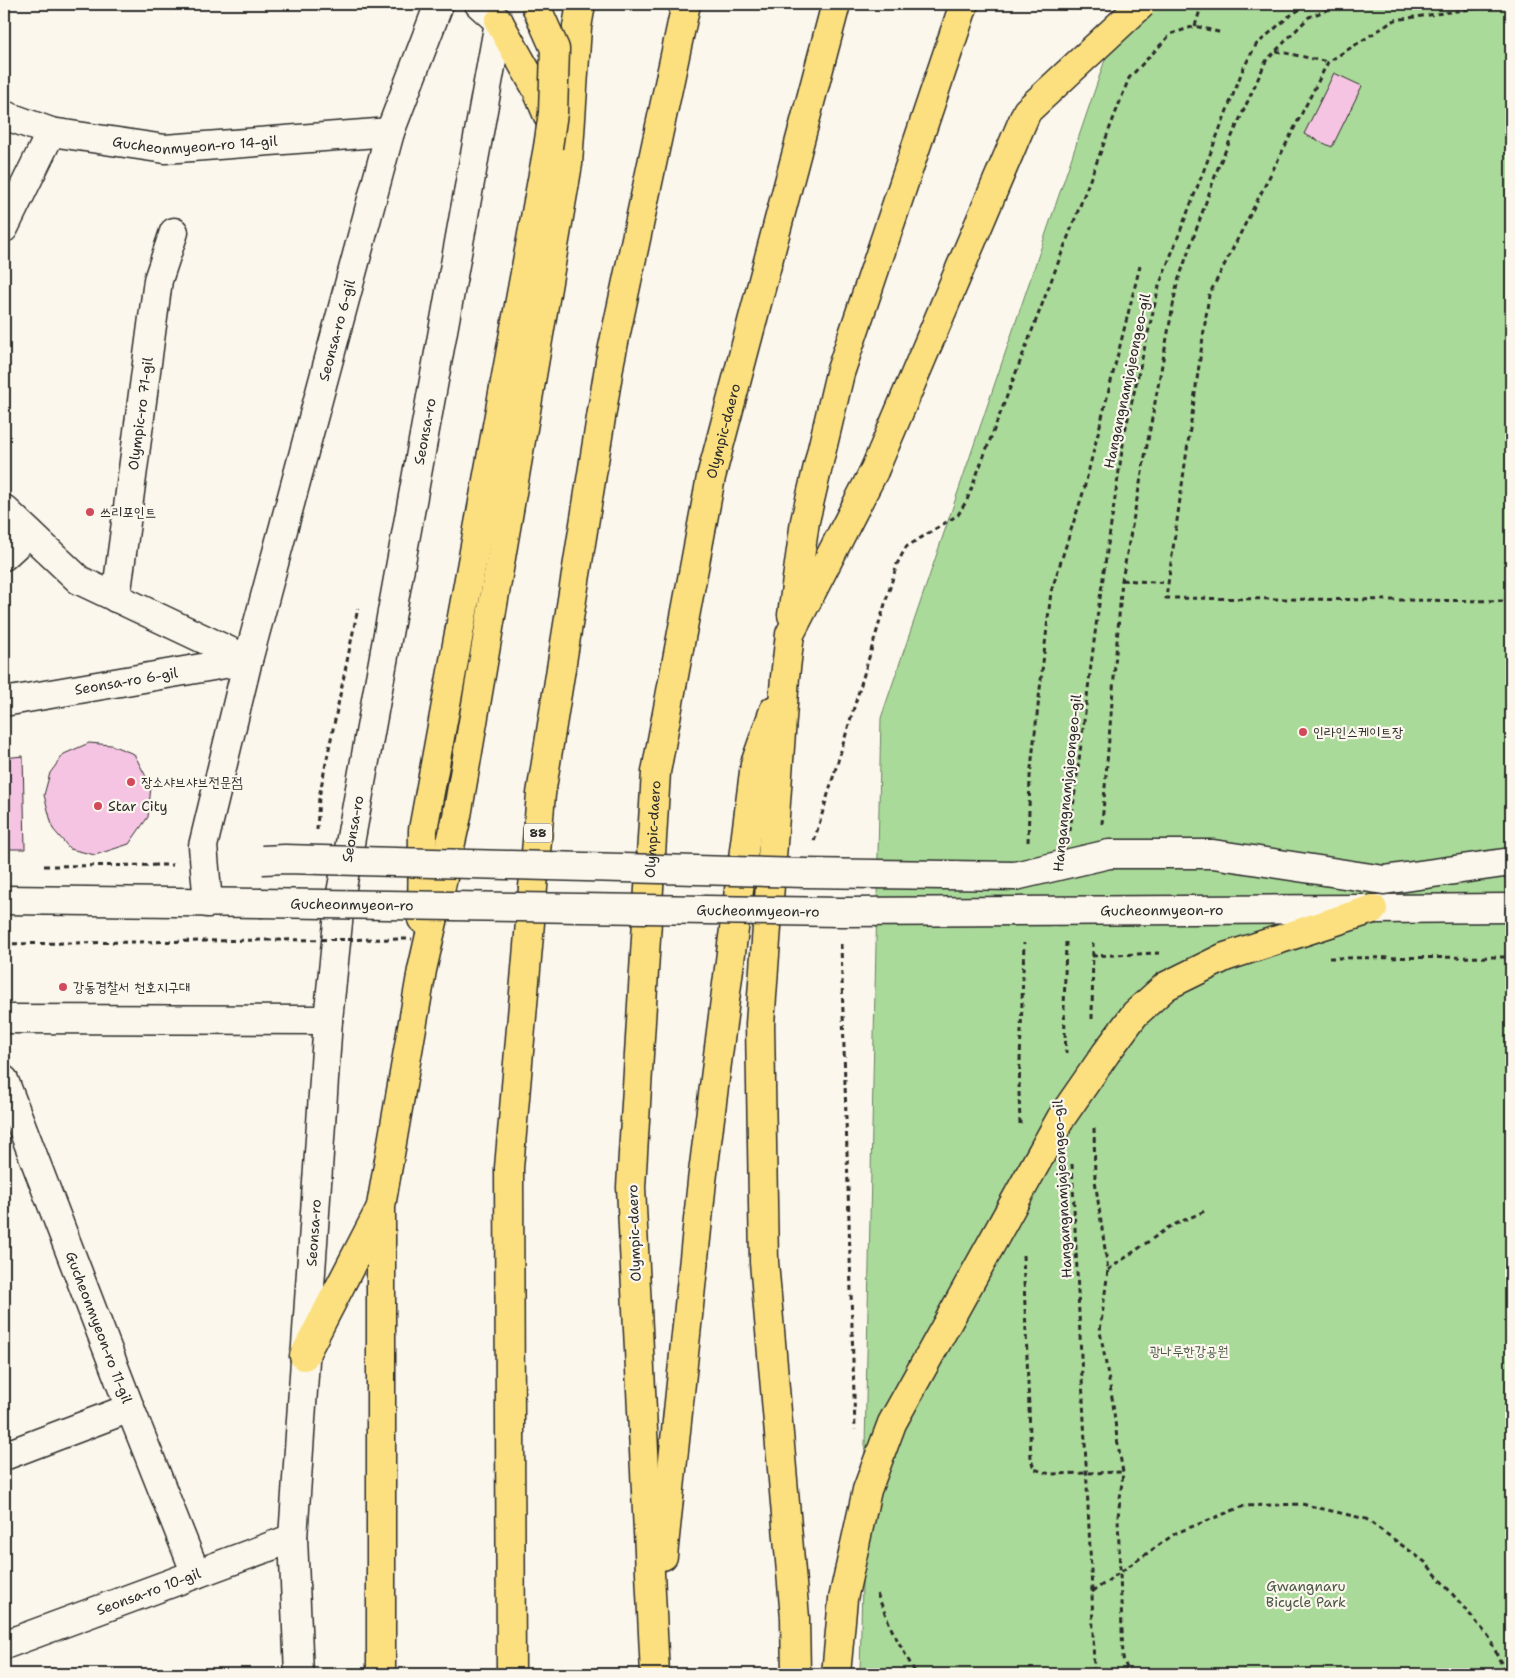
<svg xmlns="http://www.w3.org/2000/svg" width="1515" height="1678" font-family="'Shantell Sans','Poor Story',sans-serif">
	<rect width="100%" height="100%" fill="#fbf7ec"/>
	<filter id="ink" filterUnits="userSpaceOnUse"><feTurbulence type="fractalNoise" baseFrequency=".02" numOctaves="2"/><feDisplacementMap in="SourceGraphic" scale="10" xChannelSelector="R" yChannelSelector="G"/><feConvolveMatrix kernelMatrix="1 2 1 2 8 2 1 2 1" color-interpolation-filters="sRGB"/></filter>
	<g filter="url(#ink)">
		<!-- green -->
		<path fill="#aada99" stroke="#6a8262" d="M1124,4H1511V1674H860L881,718Z"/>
		<!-- building -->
		<path fill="#f6c4e3" stroke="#2b2b2b" d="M1334,73L1362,86L1332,147L1304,134Z
			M89,743L111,745L134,754L151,786L148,817L129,844L95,855L70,849L53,829L44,795L50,773L64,754Z
			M23,756L25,849H4V758Z"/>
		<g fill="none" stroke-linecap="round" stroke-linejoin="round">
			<defs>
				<g id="street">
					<path id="s1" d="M4,115L51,132L165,149L390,132"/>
					<path d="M4,228L51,132"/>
					<path d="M4,509L79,580L248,660"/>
					<path d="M4,556L29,533"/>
					<path id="s2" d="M116,598L158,280L174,232"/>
					<path id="s3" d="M4,702L248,660"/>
					<path id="s4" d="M208,903L203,846L248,660L390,132L439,4"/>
					<path d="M4,1019L328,1020"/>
					<path id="s5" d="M4,1080L130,1408L196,1574"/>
					<path d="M4,1456L130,1408"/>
					<path id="s6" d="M4,1645L293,1538"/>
					<path id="s7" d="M299,1674L293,1538L328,1020L341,893L499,22L479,4"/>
				</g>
				<path id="secondary" d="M4,900L260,903
					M1373,909L1511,908"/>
				<g id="highway">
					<path d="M499,22L536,88L554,130"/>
					<path d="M792,615L805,521L840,373L964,4"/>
					<path d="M422,919L423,830L548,147"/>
					<path d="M304,1356L380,1209"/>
					<path d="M663,1556L702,1181L755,764L774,710"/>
					<path d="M381,1674V1206L422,970L457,816L568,164L577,27L581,4"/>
					<path d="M511,1674L509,1168L541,794L610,361L686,4"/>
					<path id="s8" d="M655,1674L631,1187L656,772L711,477L836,4"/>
					<path d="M796,1674L795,1618L764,1262L760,1024L785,677L790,634L874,471"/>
				</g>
			</defs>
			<!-- street casing -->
			<use href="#street" stroke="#2b2b2b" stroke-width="31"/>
			<!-- secondary casing -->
			<use href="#secondary" stroke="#2b2b2b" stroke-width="31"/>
			<!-- highway casing -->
			<use href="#highway" stroke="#2b2b2b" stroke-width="31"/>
			<!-- path -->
			<path stroke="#2b2b2b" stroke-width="3" stroke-dasharray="5 4" stroke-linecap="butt" d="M1504,4L1395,20L1328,62L1209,295L1166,598L1511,601
				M1195,26L1202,4
				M1276,51L1328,62
				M1122,580L1169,583
				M1102,824L1122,580L1177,284L1219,165L1266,61L1309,17L1343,4
				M317,830L319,797L358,608
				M1070,831L1097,618L1125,431L1159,286L1243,69L1256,45L1288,17L1308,4
				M814,841L897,564L906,547L958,515L967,500L1129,78L1171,34L1195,26L1222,33
				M1028,842L1030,777L1051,592L1083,493L1140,266
				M44,866L173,865
				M1066,942L1064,1009L1066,1053
				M4,944L267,940
				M841,944L855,1430
				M1092,956L1159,953
				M1329,958L1511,957
				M1092,1019L1093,943
				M1020,1124L1019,1091L1024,943
				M1094,1128L1095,1180L1108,1270L1100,1331L1113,1403L1117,1439L1123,1472L1118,1517L1123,1658L1129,1674
				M1072,1164L1092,1592L1094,1674
				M1023,1255L1031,1459L1034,1469L1050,1474L1123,1472
				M1108,1270L1169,1227L1207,1210
				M1092,1592L1176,1533L1244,1506L1302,1504L1366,1519L1425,1562L1489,1637L1506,1674
				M877,1594L892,1630L916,1674"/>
			<!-- street -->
			<use href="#street" stroke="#fbf7ec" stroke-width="28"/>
			<!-- secondary -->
			<use href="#secondary" stroke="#fbf7ec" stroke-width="28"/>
			<!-- highway -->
			<use href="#highway" stroke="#fce080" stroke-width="28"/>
			<defs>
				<path id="street-bridge" d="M262,860L285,859L805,873L1015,876L1109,854H1213L1384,880L1511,862"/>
				<g id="secondary-bridge">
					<path id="s9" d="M260,903L841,912L1364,909"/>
				</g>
				<path id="highway-bridge" d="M535,4L555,49L553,113L548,147
					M874,471L1027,111L1142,4
					M836,1674L843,1599L867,1490L892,1423L1061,1118L1106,1053L1135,1014L1166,986L1225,957L1373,909"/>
			</defs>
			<!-- street-bridge casing -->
			<use href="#street-bridge" stroke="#2b2b2b" stroke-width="31" stroke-linecap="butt"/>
			<!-- secondary-bridge casing -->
			<use href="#secondary-bridge" stroke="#2b2b2b" stroke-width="31" stroke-linecap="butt"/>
			<!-- highway-bridge casing -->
			<use href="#highway-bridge" stroke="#2b2b2b" stroke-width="31" stroke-linecap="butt"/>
			<!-- path-bridge -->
			<path stroke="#2b2b2b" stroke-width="3" stroke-dasharray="5 4" stroke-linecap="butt" d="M267,940L412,939"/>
			<!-- street-bridge -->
			<use href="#street-bridge" stroke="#fbf7ec" stroke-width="28"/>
			<!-- secondary-bridge -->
			<use href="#secondary-bridge" stroke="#fbf7ec" stroke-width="28"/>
			<!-- highway-bridge -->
			<use href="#highway-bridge" stroke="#fce080" stroke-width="28"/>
		</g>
	</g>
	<!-- markers -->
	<g fill="#d1495b" stroke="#fbf7ec" stroke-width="2">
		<circle cx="90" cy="512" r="5"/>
		<circle cx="1303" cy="732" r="5"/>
		<circle cx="131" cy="782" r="5"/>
		<circle cx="98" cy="806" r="5"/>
		<circle cx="63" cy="987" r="5"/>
	</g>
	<g text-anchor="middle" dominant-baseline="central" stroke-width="4.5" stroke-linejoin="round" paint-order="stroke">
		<!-- shield labels -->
		<rect fill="#fbf7ec" stroke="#696865" stroke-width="1" x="524" y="823.5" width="28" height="19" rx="4"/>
		<g font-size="12" font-weight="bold" fill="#2b2b2b">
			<text x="538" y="833">88</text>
		</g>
		<!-- street labels -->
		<g font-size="14" fill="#2b2b2b" stroke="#fbf7ec">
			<text stroke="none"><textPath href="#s1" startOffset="195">Gucheonmyeon-ro 14-gil</textPath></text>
			<text stroke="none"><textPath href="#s4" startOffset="590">Seonsa-ro 6-gil</textPath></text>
			<text transform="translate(1127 381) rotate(-78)">Hangangnamjajeongeo-gil</text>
			<text stroke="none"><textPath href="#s2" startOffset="186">Olympic-ro 71-gil</textPath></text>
			<text stroke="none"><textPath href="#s7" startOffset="1252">Seonsa-ro</textPath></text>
			<text stroke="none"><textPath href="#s8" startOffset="1251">Olympic-daero</textPath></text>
			<text stroke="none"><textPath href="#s3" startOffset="124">Seonsa-ro 6-gil</textPath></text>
			<text transform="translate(1067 783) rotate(-84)">Hangangnamjajeongeo-gil</text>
			<text stroke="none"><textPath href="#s8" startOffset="846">Olympic-daero</textPath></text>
			<text stroke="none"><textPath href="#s7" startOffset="848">Seonsa-ro</textPath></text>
			<text stroke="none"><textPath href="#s9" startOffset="92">Gucheonmyeon-ro</textPath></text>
			<text stroke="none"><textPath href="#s9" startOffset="498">Gucheonmyeon-ro</textPath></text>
			<text stroke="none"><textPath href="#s9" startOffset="902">Gucheonmyeon-ro</textPath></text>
			<text transform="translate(1062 1189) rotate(-93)">Hangangnamjajeongeo-gil</text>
			<text stroke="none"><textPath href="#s7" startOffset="442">Seonsa-ro</textPath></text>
			<text transform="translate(634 1233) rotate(-92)">Olympic-daero</text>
			<text stroke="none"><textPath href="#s5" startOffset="265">Gucheonmyeon-ro 11-gil</textPath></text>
			<text stroke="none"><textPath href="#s6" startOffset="154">Seonsa-ro 10-gil</textPath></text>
		</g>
		<!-- poi labels -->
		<g font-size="14" fill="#2b2b2b" stroke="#fbf7ec" text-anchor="start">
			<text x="100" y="512">쓰리포인트</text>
			<text x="1313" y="732">인라인스케이트장</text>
			<text x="141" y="782">장소샤브샤브전문점</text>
			<text x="108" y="806">Star City</text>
			<text x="73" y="987">강동경찰서 천호지구대</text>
		</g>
		<!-- park labels -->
		<g font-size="14" fill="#4b5746" stroke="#fbf7ec">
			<text x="1189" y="1351">광나루한강공원</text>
			<text x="1306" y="1586">Gwangnaru<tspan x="1306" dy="16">Bicycle Park</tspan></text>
		</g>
	</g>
	<!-- margin -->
	<rect width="1515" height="1678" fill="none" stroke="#fbf7ec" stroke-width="20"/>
	<rect x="10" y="10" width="1495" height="1658" fill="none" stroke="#2b2b2b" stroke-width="2" filter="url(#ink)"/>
</svg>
